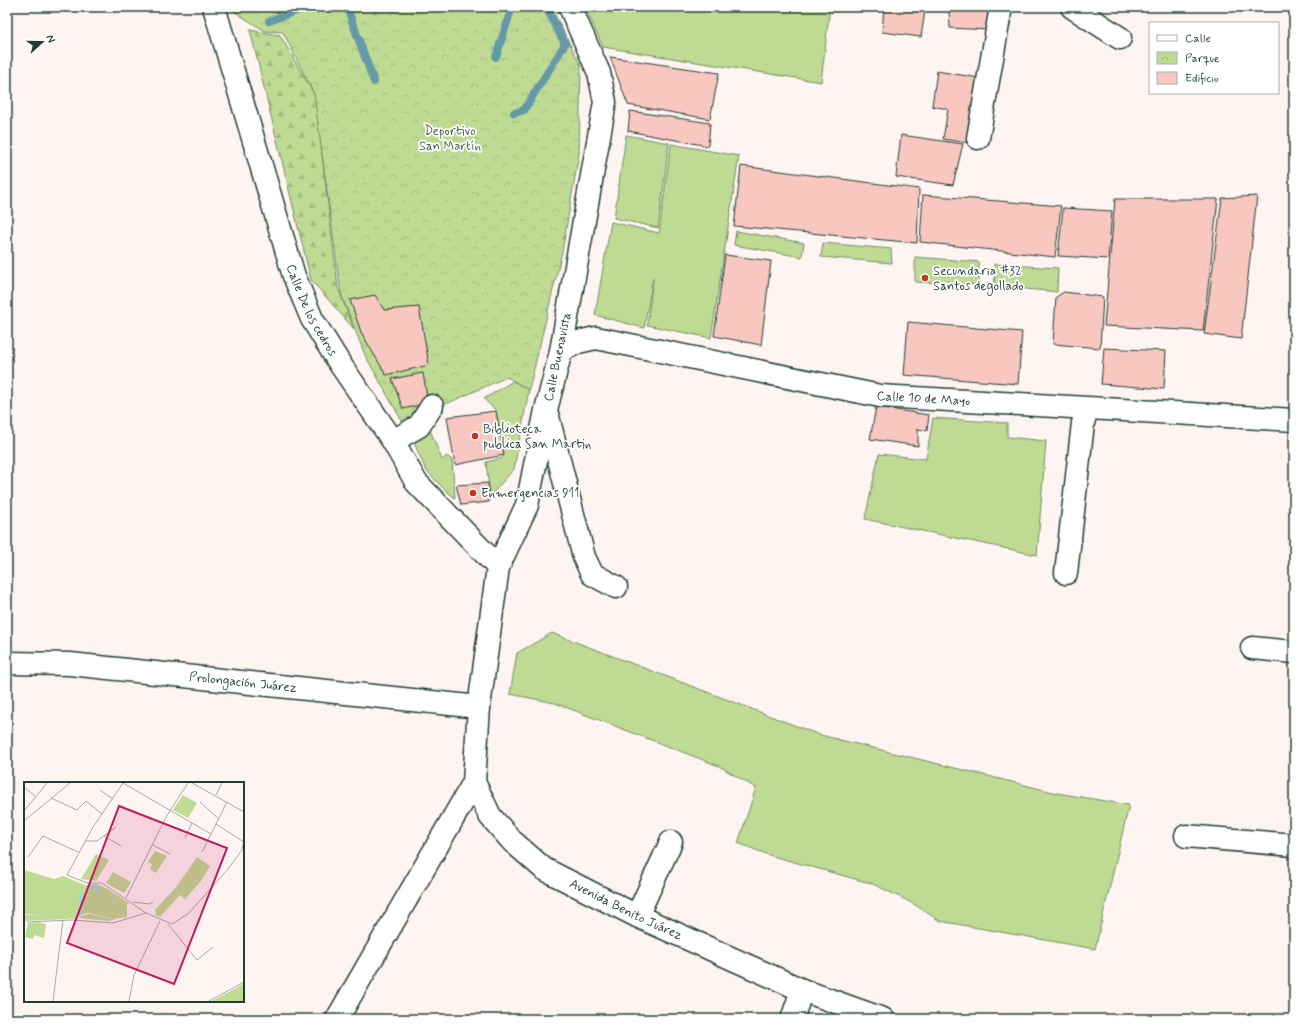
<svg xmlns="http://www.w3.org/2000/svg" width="1301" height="1026" font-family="Mynerve,sans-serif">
	<defs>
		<pattern id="forest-firs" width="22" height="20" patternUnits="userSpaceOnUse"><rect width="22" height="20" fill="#bfdb93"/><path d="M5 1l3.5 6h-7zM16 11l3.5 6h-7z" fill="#a4bd7f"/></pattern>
		<pattern id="park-crowns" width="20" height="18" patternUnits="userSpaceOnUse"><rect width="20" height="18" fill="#bfdb93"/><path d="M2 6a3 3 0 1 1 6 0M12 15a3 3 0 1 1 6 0" fill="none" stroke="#a4bd7f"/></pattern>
	</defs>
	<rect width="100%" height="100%" fill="#fef4f2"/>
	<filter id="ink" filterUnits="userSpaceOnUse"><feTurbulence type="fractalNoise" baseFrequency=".025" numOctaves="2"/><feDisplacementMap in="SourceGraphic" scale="8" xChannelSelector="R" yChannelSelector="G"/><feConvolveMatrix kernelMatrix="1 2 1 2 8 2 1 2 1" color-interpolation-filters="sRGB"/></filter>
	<g filter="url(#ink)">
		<!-- green -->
		<path fill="#bfdb93" stroke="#6f8c64" d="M585,7H830L821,82L603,47Z
			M626,135L669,143L658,228L614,218Z
			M671,144L739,156L711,338L647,325L653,278L644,328L595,315L611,222L659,233Z
			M736,231L804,243L802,257L734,245Z
			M823,243L891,249L892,263L821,257Z
			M915,257L979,262V285L915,282Z
			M994,264L1058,268L1057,292L995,286Z
			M513,381L529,390L514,469L490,496L486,462L502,458L504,455L496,411L484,399Z
			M933,418L1007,423V437L1046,441L1037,555L865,519L879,454L926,459Z
			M428,425L442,460L447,456L452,460L455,498L443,488L426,470L411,436Z
			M552,633L820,735L1057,793L1129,805L1095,949L940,921L912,903L873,884L769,855L738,843L756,788L719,766L555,703L510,694L517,653Z"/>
		<!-- forest -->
		<path fill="url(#forest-firs)" stroke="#6f8c64" d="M250,30L280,35L315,96L338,288L354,329L311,280Z"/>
		<!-- park -->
		<path fill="url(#park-crowns)" stroke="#6f8c64" d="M232,7H551L581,66L579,154L562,252L529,390L507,377L403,423L365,355L341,294L314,94L283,32L265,31L232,10Z"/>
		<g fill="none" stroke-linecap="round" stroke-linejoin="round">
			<!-- stream -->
			<path stroke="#6599a8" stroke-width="8" d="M347,7L374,82
				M269,21L307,7
				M496,57L512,7
				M514,113L524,110L565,44L546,7"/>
		</g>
		<!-- building -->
		<path fill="#f8c8c0" stroke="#1f3d34" d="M884,7L925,11L921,37L882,32Z
			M949,7H993L989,30L950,28Z
			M610,57L719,73L710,119L628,105Z
			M937,71L979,78L969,143L943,139L948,109L932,106Z
			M630,111L710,123L708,146L628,131Z
			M901,135L963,144L953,185L896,177Z
			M741,166L919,189L917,243L734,226Z
			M923,195L1061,206L1055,257L920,242Z
			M1257,196L1241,339L1204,334L1222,198Z
			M1115,199H1218L1203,331L1104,326Z
			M1063,208L1112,211L1108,259L1058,256Z
			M725,255L771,261L761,345L714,336Z
			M1064,292L1103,297L1100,348L1053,344L1056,297Z
			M375,295L384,310L419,307L429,365L386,375L361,332L350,300Z
			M908,322L1022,332L1018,384L904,375Z
			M1104,348L1166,351L1164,389L1101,384Z
			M423,373L428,403L403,409L392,379Z
			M876,407L929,415L927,431L918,429V446L870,439Z
			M496,411L504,455L455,465L447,417Z
			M488,483L489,502L461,505L456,485Z"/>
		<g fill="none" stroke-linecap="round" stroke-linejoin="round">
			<defs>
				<g id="minor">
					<path id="s1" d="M214,7L294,276L312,319L340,364L393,441L416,482L498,567"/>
					<path id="s2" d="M570,7L599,73L605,102L561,351L546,410L527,505L498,567L479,707L474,782L490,816L512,841L544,869L637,916L802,990L883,1019"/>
					<path d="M1072,7L1120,38"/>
					<path d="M978,138L1001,7"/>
					<path id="s3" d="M561,351L578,342L596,338L880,396L1294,420"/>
					<path d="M548,417L584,557L592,574L616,587"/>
					<path d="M393,441L419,426L432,406"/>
					<path d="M1066,573L1083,423L1087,409"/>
					<path d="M1252,648L1294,652"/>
					<path id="s4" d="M7,663L70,664L479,707"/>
					<path d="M1186,836L1294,845"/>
					<path d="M637,916L671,842"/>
					<path d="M337,1019L474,782"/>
					<path d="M792,1019L802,990"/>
				</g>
			</defs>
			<!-- minor casing -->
			<use href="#minor" stroke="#1f3d34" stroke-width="25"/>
			<!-- minor -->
			<use href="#minor" stroke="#fff" stroke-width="22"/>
		</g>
	</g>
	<!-- markers -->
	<g fill="#c8321e" stroke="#fff" stroke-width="1.5">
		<circle cx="925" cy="278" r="4"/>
		<circle cx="475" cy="436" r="4"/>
		<circle cx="473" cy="493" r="4"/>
	</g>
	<g text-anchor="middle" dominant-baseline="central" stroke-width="3.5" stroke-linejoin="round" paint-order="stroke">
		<!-- park labels -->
		<g font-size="13" fill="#47644c" stroke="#fff">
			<text x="450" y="131">Deportivo<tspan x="450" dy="15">San Martín</tspan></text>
		</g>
		<!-- poi labels -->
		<g font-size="13" fill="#1f3d34" stroke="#fff" text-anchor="start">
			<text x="933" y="271">Secundaria #32<tspan x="933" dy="15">Santos degollado</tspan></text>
			<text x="483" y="429">Biblioteca<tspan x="483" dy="15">publica San Martin</tspan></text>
			<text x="481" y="493">Enmergencias 911</text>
		</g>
		<!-- street labels -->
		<g font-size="13" fill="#1f3d34" stroke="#fff">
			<text stroke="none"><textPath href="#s1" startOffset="319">Calle De los cedros</textPath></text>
			<text transform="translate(558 357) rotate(-78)">Calle Buenavista</text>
			<text stroke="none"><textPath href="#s3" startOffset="371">Calle 10 de Mayo</textPath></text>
			<text stroke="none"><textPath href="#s4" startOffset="237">Prolongación Juárez</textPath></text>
			<text stroke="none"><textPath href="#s2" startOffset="1002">Avenida Benito Juárez</textPath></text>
		</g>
	</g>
	<!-- overview -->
	<g transform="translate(24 782)">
		<rect width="220" height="220" fill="#fef4f2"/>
		<path d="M131,69L143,74L132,91L126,87L128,82L124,80ZM72,72L85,78L72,99L57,97ZM173,75L186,84L177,99L161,117L156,113L136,135L132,133L131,128L153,104ZM89,90L107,100L100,111L82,101ZM14,140L22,142L20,156L10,153L9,157L1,155L4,141Z" fill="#bfdb93"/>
		<path d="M66,132L87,137H92L85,139L56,136L58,133ZM0,133L41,134L46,137L0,139ZM220,201V219H188L214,205Z" fill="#bfdb93"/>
		<path d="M159,13L173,21L164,36L149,28Z" fill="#bfdb93"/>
		<path d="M0,88L30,97L39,94L63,104L73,102L82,106L105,121L103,123V135L88,137L65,131L58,132L53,137L0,132Z" fill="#bfdb93"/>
		<path fill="none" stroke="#94d6f6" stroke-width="2" d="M63,104L70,103L75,111M56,133V112"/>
		<path fill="none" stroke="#a5aba6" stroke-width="1" d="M168,1L220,30M0,5L11,14M76,8L89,17M192,13L198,1M27,16L53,28L62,19L78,32M176,20L195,37M0,29L23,1M0,39L46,1M192,42L220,60M187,52L99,1L69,45L43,93L63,101H78L122,131L148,142L165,131L204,87L218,68L220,57M80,54L97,64M161,56L168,41M61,59H73L92,45M129,63L146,72M178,70L203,20M4,75L19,54L54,70M102,116L142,35L164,1M109,120L125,122L129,120M3,140L48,138L89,141L122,131M144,142L173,178L189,165M29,219L39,138M105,219L110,193L136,139M185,219L220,200"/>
		<path fill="#c2185b" fill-opacity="0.15" stroke="#c2185b" stroke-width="2" d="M95,24L203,66L150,202L43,161Z"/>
		<rect width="220" height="220" fill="none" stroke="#1f3d34" stroke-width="2"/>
	</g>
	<!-- margin -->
	<rect width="1301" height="1026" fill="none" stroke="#fff" stroke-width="24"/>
	<rect x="12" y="12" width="1277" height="1002" fill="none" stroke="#1f3d34" stroke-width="1.5" filter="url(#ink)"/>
	<!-- legend -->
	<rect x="1149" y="22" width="130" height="72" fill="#ffffff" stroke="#a5b1ae"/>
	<rect x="1157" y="35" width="20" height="6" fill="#ffffff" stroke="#a5b1ae"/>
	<text x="1185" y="42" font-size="12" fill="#1f3d34">Calle</text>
	<rect x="1157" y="52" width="20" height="12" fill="url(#park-crowns)" stroke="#a5b1ae"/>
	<text x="1185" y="62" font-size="12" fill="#1f3d34">Parque</text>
	<rect x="1157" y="72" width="20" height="12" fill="#f8c8c0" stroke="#a5b1ae"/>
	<text x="1185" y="82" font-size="12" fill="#1f3d34">Edificio</text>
	<!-- north arrow -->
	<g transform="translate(42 42) rotate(69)" stroke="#ffffff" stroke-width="3" paint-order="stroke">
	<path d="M0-3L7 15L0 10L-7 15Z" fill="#1f3d34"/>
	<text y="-6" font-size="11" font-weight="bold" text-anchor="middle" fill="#1f3d34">N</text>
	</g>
</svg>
